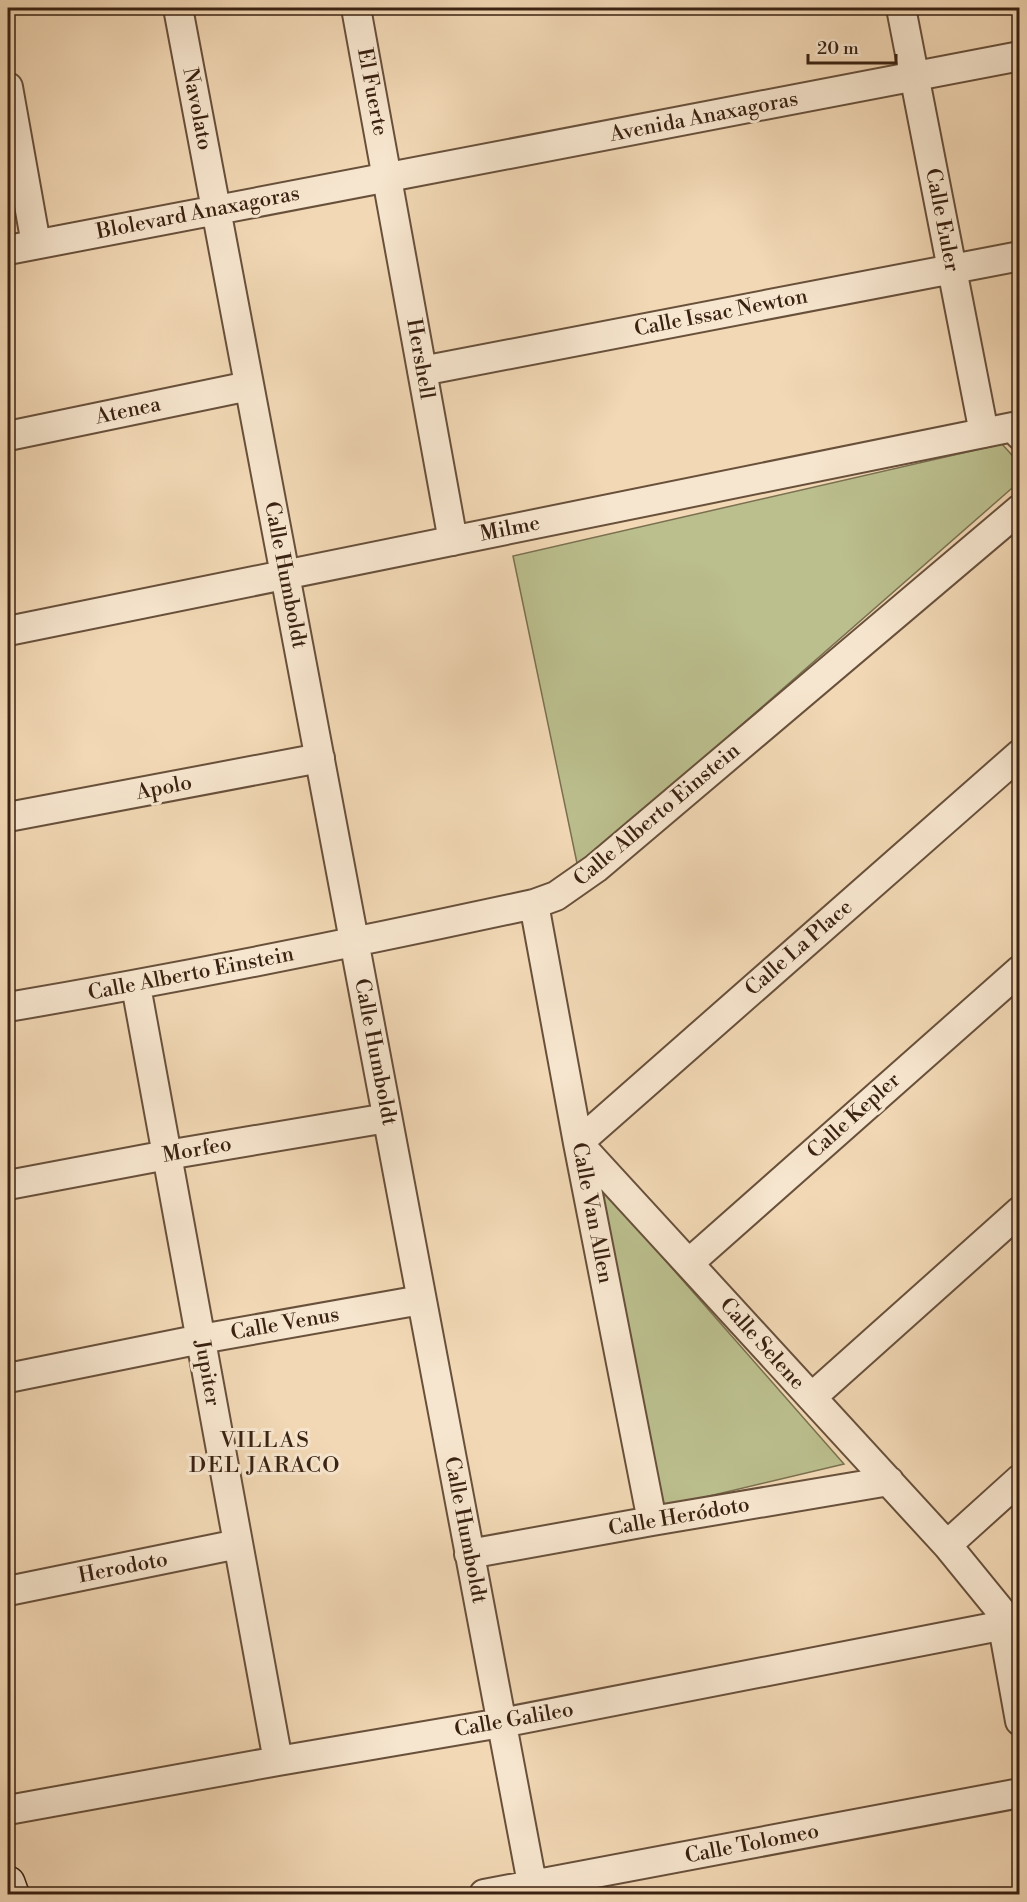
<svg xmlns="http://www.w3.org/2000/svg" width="1027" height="1902" font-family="'Libre Bodoni',serif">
	<rect width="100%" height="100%" fill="#f2d8b5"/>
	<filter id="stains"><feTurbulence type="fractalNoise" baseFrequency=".00333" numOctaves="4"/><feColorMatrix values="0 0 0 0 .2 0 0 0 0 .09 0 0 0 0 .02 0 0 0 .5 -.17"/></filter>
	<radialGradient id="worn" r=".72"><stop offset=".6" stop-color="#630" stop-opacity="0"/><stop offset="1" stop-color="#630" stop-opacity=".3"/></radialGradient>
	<!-- green -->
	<path fill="#bbbe8d" stroke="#7a7050" stroke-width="1.5" d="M1002,444L1019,463V482L578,868L513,556Z
		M600,1186L844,1464L663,1507Z"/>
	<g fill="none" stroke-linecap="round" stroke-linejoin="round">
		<defs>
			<path id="street" d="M178,8L534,1894
				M356,8L453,541
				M901,8L984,433
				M8,87L36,244
				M8,250L1020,56
				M422,371L1020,256
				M8,436L249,386
				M8,631L1013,427L1020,435
				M1020,754L578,1143L947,1545L1000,1610L1020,1721
				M8,817L320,758
				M534,904L578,1143L652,1521
				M136,986L278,1761
				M8,1007C184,977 359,942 534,904L556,896L596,868L1020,509
				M8,1185L167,1155L387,1118
				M689,1263L1020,970
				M8,1378L201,1339L421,1300
				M812,1397L1020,1211
				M947,1545L1020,1479
				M469,1554L652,1521L889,1481
				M8,1591L238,1544
				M8,1810L278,1761L501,1723L1020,1622
				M484,1894L1020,1793"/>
			<path id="secondary" d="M8,1883L12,1894"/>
		</defs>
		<!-- street casing -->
		<use href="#street" stroke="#68503b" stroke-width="32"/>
		<!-- secondary casing -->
		<use href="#secondary" stroke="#3a2212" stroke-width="36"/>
		<!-- street -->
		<use href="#street" stroke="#f7e6cf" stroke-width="28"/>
		<!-- secondary -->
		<use href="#secondary" stroke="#f7e6cf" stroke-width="33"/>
	</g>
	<g text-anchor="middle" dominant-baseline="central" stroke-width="6" stroke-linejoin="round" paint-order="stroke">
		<!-- street labels -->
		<g font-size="21" fill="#3a2212" stroke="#f7e6cf">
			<text transform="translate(372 92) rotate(79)">El Fuerte</text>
			<text transform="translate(197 109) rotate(79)">Navolato</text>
			<text transform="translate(704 117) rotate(-11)">Avenida Anaxagoras</text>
			<text transform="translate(198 213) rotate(-11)">Blolevard Anaxagoras</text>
			<text transform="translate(942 220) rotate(79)">Calle Euler</text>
			<text transform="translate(721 313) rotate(-11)">Calle Issac Newton</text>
			<text transform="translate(420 359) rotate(80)">Hershell</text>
			<text transform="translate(128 411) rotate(-12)">Atenea</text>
			<text transform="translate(510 529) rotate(-11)">Milme</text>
			<text transform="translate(285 575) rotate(79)">Calle Humboldt</text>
			<text transform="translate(164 788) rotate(-11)">Apolo</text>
			<text transform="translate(657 815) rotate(-40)">Calle Alberto Einstein</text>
			<text transform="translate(799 948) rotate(-41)">Calle La Place</text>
			<text transform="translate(191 974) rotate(-11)">Calle Alberto Einstein</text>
			<text transform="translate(375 1052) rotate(79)">Calle Humboldt</text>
			<text transform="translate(854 1116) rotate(-42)">Calle Kepler</text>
			<text transform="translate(197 1150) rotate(-10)">Morfeo</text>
			<text transform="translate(592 1213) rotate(79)">Calle Van Allen</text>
			<text transform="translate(285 1324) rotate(-10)">Calle Venus</text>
			<text transform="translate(762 1344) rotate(48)">Calle Selene</text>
			<text transform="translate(207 1373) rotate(80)">Jupiter</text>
			<text transform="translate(679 1517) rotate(-10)">Calle Heródoto</text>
			<text transform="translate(465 1530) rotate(79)">Calle Humboldt</text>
			<text transform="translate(123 1568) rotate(-11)">Herodoto</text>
			<text transform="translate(514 1720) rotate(-10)">Calle Galileo</text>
			<text transform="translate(752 1844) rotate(-11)">Calle Tolomeo</text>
		</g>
		<!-- neighbourhood labels -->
		<g font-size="22" letter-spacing="1.5" fill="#3a2212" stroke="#f7e6cf">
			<text x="265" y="1440">VILLAS<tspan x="265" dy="25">DEL JARACO</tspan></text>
		</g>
	</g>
	<!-- margin -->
	<rect width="1027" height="1902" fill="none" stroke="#f2d8b5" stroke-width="30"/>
	<rect x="9" y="9" width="1009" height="1884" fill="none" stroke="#3a2212" stroke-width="3"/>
	<rect x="15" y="15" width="997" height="1872" fill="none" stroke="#3a2212" stroke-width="1.5"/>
	<!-- scale -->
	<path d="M808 54v9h88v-9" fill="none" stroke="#3a2212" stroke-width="3"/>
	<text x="817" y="54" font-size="18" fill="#3a2212" stroke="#f7e6cf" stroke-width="4.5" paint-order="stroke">20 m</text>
	<rect width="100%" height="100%" filter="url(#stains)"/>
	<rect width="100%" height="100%" fill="url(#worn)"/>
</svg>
